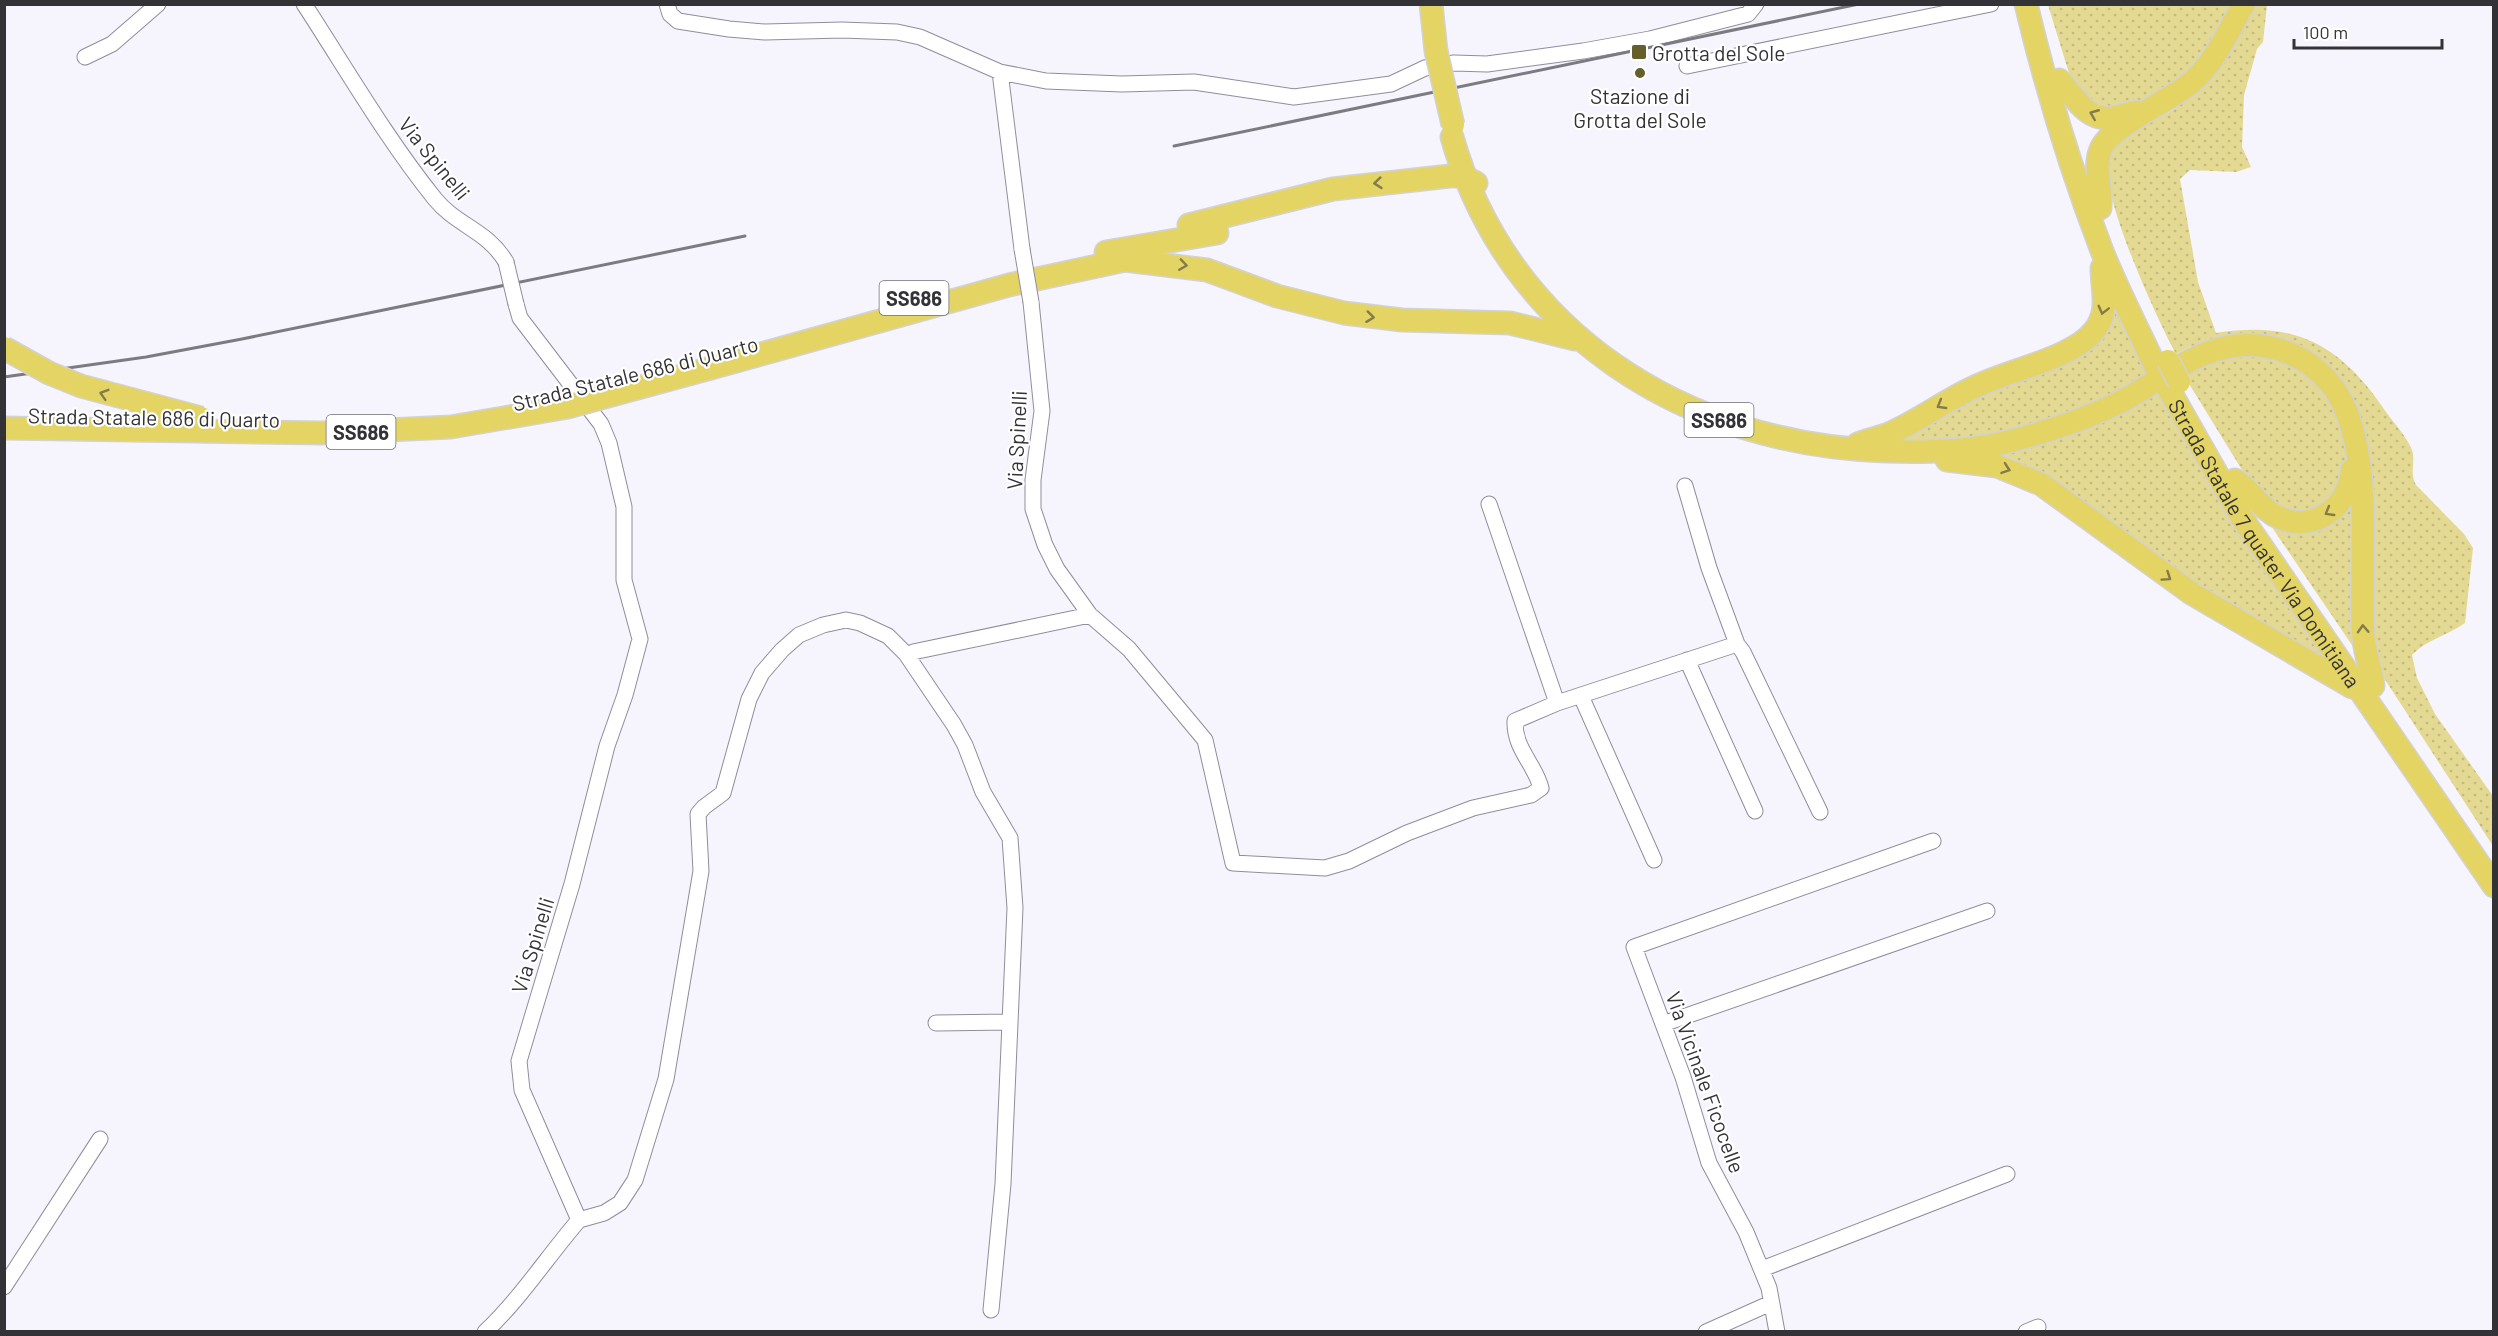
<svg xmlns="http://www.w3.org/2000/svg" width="2498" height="1336" font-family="Barlow,sans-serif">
	<defs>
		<pattern id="grass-dots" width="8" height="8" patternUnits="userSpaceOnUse" patternTransform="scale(1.5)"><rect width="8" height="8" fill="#e3d992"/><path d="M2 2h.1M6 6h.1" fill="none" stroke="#c3bb7e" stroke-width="1.8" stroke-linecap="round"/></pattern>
	</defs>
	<rect width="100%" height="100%" fill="#f6f5fd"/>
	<!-- grass -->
	<path fill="url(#grass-dots)" d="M2048,5H2236L2194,71L2133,107L2108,114L2073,86Z
		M2253,5H2267L2263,42L2257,49L2244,95L2242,147L2251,167L2236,172L2190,170L2180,179L2198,282L2216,333C2296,320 2342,346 2386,412C2394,423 2407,437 2412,450C2416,462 2409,473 2416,485L2464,534L2473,548L2465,623C2448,635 2426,640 2412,655L2417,678L2435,714L2493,796V846L2382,675L2370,635L2368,447L2363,422L2352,396L2340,379L2302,350L2194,351L2191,346L2176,354C2159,323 2092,180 2110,152C2125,128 2160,121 2181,104C2215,79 2232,40 2253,5Z
		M2111,296L2151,375C2095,405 2038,429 1975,440C1947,444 1916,441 1888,441L1927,418L2063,359Z
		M2269,355L2307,372L2339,411L2349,467L2333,505L2293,517L2250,483L2183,374L2221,356Z
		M2158,388L2336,669L1983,454Z
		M2354,507V648L2269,523Z"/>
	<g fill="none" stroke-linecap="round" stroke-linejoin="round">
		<defs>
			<path id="minor" d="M304,4C347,70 386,138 435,199C457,226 487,230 506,262
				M667,4L670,14L678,21L729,29L765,32L842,30L897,32L920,37L1000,72L1046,81L1122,84L1194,82L1294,97L1391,84L1425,68L1454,63L1487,64L1583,51L1650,39L1748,14L1756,4
				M85,57L112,44L158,4
				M1687,66L1991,4
				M1000,72L1022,249
				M1031,302L1042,411L1033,480V509L1045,545L1057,569L1090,615L1129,649L1205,740L1233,863L1325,868L1349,861L1407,833L1473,808L1531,795L1541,788C1535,764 1514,749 1515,721L1557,703L1737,644
				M516,304L520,318L601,424L609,443L624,507V580L640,639L625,695L607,746L572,884L519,1061L522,1090L579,1220L604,1213L620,1203L635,1180L666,1079L701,871L698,814L704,807L723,793L749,699L762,673L782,650L799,635L823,625L846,620L860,623L888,636L906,654L954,725L965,745L983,792L1010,838L1015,908L1003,1184L991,1310
				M1685,486L1709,568L1737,644L1743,652L1820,812
				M1489,504L1557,703
				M913,652L1090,615
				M1687,660L1755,811
				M1581,696L1654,860
				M936,1023L1009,1022
				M1663,1024L1987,911
				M1762,1269L2007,1174
				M4,1287L100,1139
				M485,1332C521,1298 547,1257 579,1220
				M1706,1332L1771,1303
				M1777,1332L1769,1288L1746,1232L1709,1163L1683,1077L1634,947L1933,841
				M2026,1332L2038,1327"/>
			<g id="highway">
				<path d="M1431,4L1436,51"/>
				<path d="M2026,4C2046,88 2071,170 2102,251C2118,291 2138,329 2156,368"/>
				<path d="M2059,80C2074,95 2085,120 2110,118C2120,117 2129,112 2138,112"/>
				<path d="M1452,137C1508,334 1687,445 1886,451C1923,452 1965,452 2002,443C2044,433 2085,420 2124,400C2159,381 2194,351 2234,346C2268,341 2304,354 2327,380C2377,433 2359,562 2363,632C2364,651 2371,667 2373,686"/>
				<path d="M2100,208C2102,187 2093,167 2101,149C2110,126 2172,100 2193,81C2216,61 2228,31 2244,4"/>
				<path d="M1189,225L1333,189L1450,176H1463L1476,183"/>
				<path d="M1106,252L1217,233"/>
				<path d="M711,368L1009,285L1125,260L1207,270L1277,296L1344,313L1402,320L1510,323L1575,339"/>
				<path id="s1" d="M2168,388L2242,518L2494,886"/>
				<path d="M1858,444C1869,439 1881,438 1893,432C1921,419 1948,399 1977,386C2010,370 2074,358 2095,330C2110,310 2102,290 2102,268"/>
				<path d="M1947,460L1997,466L2041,484L2191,593L2352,687"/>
				<path d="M2235,480C2251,490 2259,507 2276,516C2313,535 2349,507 2352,470"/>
			</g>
		</defs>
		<!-- minor casing -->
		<use href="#minor" stroke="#908d9a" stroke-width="17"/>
		<!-- highway casing -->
		<use href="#highway" stroke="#d2d2d3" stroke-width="25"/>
		<!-- minor -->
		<use href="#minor" stroke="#fff" stroke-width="15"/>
		<!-- highway -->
		<use href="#highway" stroke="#e4d464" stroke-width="22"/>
		<!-- rail -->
		<path stroke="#7c7b81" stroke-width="3" d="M1174,146L1859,4
			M4,377L146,357L242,339L745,236"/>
		<defs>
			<path id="minor-bridge" d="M1022,249L1031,302
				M506,262L516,304"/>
			<path id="highway-bridge" d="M1436,51L1453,125
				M4,348L49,373L81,386L201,418
				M2168,361L2179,382
				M4,428L322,433L451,427L568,407L711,368"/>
		</defs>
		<!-- minor-bridge casing -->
		<use href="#minor-bridge" stroke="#908d9a" stroke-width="17" stroke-linecap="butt"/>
		<!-- highway-bridge casing -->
		<use href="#highway-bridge" stroke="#d2d2d3" stroke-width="25" stroke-linecap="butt"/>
		<!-- minor-bridge -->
		<use href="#minor-bridge" stroke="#fff" stroke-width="15"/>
		<!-- highway-bridge -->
		<use href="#highway-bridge" stroke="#e4d464" stroke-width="22"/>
	</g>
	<!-- one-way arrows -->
	<defs><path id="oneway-chevron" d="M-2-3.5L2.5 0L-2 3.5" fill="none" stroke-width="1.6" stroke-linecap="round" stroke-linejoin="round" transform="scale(1.5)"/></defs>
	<g stroke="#837b4b">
		<use href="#oneway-chevron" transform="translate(2094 114) rotate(-158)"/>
		<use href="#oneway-chevron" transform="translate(1378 183) rotate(174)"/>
		<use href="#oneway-chevron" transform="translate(1183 265) rotate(8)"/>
		<use href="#oneway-chevron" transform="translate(2103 310) rotate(104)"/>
		<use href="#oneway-chevron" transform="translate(1370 317) rotate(7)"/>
		<use href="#oneway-chevron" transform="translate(104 394) rotate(-163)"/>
		<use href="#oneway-chevron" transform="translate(1941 405) rotate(150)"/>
		<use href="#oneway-chevron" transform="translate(2006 469) rotate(19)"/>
		<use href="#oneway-chevron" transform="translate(2329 512) rotate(150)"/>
		<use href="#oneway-chevron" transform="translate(2167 577) rotate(34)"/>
		<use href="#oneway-chevron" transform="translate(2363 629) rotate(-93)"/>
	</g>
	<!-- markers -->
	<g fill="#665e2b" stroke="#fff" stroke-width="2">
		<rect x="1631" y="44" width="16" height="16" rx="3"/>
		<circle cx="1640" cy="73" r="6"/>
	</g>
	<g text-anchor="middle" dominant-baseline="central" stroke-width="4.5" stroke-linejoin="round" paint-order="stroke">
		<!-- shield labels -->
		<g fill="#fff" stroke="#707073" stroke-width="1.5">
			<rect x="879.5" y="281" width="69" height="34" rx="4.5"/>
			<rect x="1684.5" y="403" width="69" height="34" rx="4.5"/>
			<rect x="326.5" y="415" width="69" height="34" rx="4.5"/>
		</g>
		<g font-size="20" font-weight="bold" fill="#333237">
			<text x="914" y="298">SS686</text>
			<text x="1719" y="420">SS686</text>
			<text x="361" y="432">SS686</text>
		</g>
		<!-- poi labels -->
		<g font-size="21" fill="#333237" stroke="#fff" text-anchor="start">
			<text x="1652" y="52">Grotta del Sole</text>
			<text x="1640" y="95" text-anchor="middle">Stazione di<tspan x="1640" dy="24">Grotta del Sole</tspan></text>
		</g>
		<!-- street labels -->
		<g font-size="21" fill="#333237" stroke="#fff">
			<text transform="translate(435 158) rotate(51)">Via Spinelli</text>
			<text transform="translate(635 373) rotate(-14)">Strada Statale 686 di Quarto</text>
			<text transform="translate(154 417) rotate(1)">Strada Statale 686 di Quarto</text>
			<text transform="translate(1016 440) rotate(-87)">Via Spinelli</text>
			<text stroke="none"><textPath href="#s1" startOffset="183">Strada Statale 7 quater Via Domitiana</textPath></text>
			<text transform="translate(532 945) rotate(-73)">Via Spinelli</text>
			<text transform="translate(1706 1082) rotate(70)">Via Vicinale Ficocelle</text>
		</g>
	</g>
	<!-- border -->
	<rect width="2498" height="1336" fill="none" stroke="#333237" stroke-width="12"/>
	<!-- scale -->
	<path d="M2294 39v9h148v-9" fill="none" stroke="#333237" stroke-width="3"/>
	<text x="2303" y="39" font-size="18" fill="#333237" stroke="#ffffff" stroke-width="4.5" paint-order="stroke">100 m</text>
</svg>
